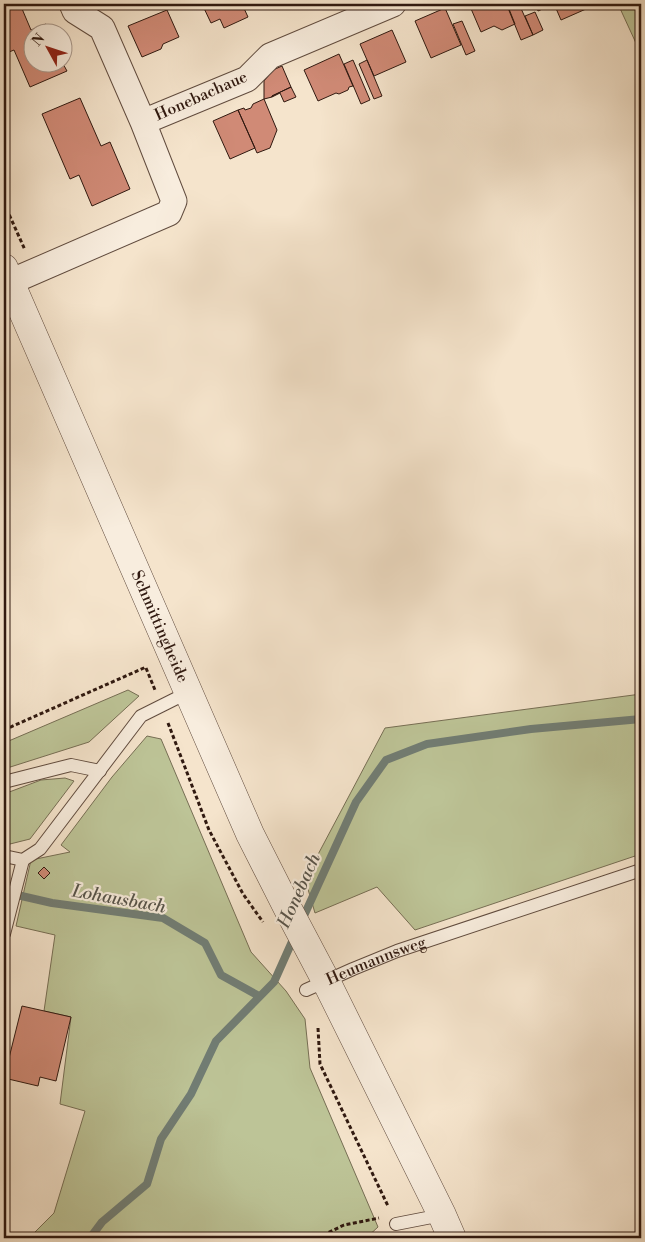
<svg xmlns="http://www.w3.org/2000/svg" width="645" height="1242" font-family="'Libre Bodoni',serif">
	<rect width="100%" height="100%" fill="#f5e4cc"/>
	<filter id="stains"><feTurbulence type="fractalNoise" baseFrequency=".004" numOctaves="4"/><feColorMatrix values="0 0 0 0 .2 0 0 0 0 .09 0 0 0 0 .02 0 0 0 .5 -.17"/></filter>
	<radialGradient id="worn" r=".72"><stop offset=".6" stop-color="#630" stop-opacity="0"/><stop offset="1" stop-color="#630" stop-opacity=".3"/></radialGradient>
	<!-- green -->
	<path fill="#bdc497" stroke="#766e54" d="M618,4H641V54Z
		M128,690L139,696L89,742L4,769V743Z
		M641,694V854L415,930L377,887L315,913L305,879L385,728Z
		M147,736L161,739L251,952L286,991L305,1019L310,1068L378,1227L366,1238H29L54,1213L85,1111L60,1104L71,1017L44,1011L55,935L16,926L31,860L70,852L61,845L112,777Z
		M65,778L74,781L30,839L10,844L4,842V794L41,780Z"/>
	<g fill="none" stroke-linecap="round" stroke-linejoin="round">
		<!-- stream -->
		<path stroke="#717d74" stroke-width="8" d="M4,892L52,903L163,918L205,943L221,975L259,996
			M302,920L356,802L386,760L427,744L531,729L641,719
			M90,1238L102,1222L147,1184L161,1139L191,1094L216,1041L274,982L295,935"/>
	</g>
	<!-- building -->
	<path fill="#d08a76" stroke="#301910" d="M4,4H20L31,30L46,24L50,32H32V62H62L67,71L30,87L14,50L9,52L5,42L4,43Z
		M202,4H242L248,17L224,28L220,19L211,23Z
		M469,4H507L515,24L502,30L494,26L481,32Z
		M517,4H519L533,35L521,40L508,8Z
		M535,4H559L555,6L554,4L538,11Z
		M559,4H583L586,9L561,20L555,6Z
		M445,8L461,45L431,58L415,21Z
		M167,10L179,37L163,44L161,49L142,57L128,26Z
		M535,12L543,30L533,35L525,16Z
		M462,21L475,51L466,55L453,24Z
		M392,30L406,62L374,76L360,44Z
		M339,54L353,86L349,87L348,90L339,94L336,93L318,101L304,70Z
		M353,60L370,100L361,104L344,64Z
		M367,60L382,96L374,99L359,64Z
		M282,66L291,87L272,96V97L264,99V81L273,70Z
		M291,87L296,97L284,102L280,93L272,97V96Z
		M80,98L101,146L110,142L130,189L92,206L79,175L70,179L42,114Z
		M264,99L277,130L270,148L257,153L238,110L244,108L245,110L251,108L253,104Z
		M238,110L255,148L230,159L213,121Z
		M44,867L50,873L44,879L38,873Z
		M22,1006L71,1017L56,1081L40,1077L38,1086L4,1078Z"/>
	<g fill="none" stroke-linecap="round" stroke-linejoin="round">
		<defs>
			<g id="service">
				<path d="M4,782L71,765L100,771"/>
				<path d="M4,856L23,860L40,849L141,716L189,692"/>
				<path d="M4,934L23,860"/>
				<path id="s1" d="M306,990L353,969L397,951L641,870"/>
				<path d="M396,1224L442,1215"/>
			</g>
			<path id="minor" d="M72,4L75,11L102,28L143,122
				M10,282L169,213L174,201L143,122L247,79L270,56L393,4"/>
			<g id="tertiary">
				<path id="s2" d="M4,268L250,834L288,909L326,981L442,1215L452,1238"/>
			</g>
		</defs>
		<!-- service casing -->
		<use href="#service" stroke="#614c3f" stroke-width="14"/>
		<!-- minor casing -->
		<use href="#minor" stroke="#614c3f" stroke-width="27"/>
		<!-- tertiary casing -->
		<use href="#tertiary" stroke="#614c3f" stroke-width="29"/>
		<!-- path -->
		<path stroke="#301910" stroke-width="3" stroke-dasharray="4 2.5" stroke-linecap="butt" d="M4,203L25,250
			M146,668L155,690
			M168,723L209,830L243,894L263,922
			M4,730L146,667
			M318,1028L320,1064L388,1206
			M317,1238L344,1225L379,1218"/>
		<!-- service -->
		<use href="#service" stroke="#f8edde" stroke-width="12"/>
		<!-- minor -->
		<use href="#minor" stroke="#f8edde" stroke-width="25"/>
		<!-- tertiary -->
		<use href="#tertiary" stroke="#f8edde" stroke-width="28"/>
	</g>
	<g text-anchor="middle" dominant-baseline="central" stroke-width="4.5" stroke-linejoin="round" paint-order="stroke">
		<!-- street labels -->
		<g font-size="16" fill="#301910" stroke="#f8edde">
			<text transform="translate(201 96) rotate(-24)">Honebachaue</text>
			<text stroke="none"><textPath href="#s2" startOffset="391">Schmittingheide</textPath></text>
			<text stroke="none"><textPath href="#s1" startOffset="76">Heumannsweg</textPath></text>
		</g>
		<!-- water labels -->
		<g font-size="18" font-style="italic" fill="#56534a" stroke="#f8edde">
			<text transform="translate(299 891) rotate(-66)">Honebach</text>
			<text transform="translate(119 899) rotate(10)">Lohausbach</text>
		</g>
	</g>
	<!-- margin -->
	<rect width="645" height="1242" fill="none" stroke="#f5e4cc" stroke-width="20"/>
	<rect x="5" y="5" width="635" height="1232" fill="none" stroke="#301910" stroke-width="2.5"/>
	<rect x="10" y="10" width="625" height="1222" fill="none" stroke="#301910"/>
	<!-- north arrow -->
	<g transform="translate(48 48) rotate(310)"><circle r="24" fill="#f8edde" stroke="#a8988c"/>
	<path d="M0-4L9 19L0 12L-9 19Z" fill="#8f2418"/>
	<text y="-8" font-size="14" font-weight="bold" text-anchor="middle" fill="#301910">N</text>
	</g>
	<rect width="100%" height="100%" filter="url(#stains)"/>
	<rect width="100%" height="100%" fill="url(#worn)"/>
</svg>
